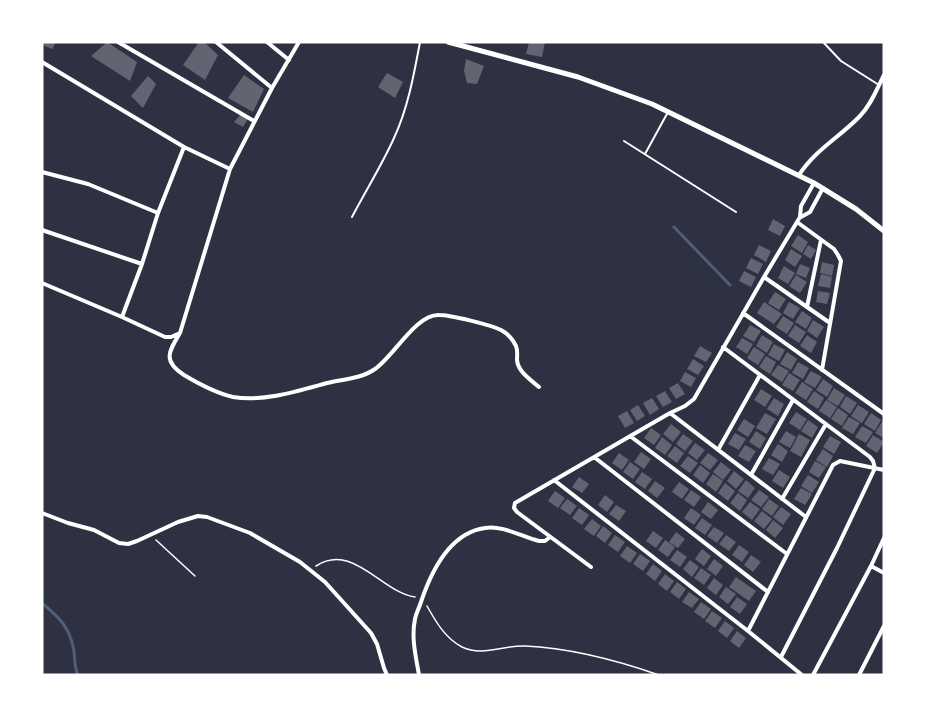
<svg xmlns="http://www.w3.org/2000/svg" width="926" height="717" font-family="Cabin,sans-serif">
	<rect width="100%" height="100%" fill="#2d3142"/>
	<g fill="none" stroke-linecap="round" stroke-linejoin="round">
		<!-- stream -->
		<path stroke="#4f5d75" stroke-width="3" d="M674,227L730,285
			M42,603C60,618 70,628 74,651C75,660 74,667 78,675"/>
	</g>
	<!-- building -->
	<path fill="#626471" d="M42,42H56L52,49L42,45Z
		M107,42L137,62L130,81L91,56Z
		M199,42H204L218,55L205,80L183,65Z
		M529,42H545L542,57L526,54Z
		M466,59L484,66L477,84L467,83L464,71Z
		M387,73L403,82L395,98L378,87Z
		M244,75L264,89L253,112L228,98Z
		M148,76L156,84L143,108L131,96Z
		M241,114L248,119L243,127L234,122Z
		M773,219L785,226L780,236L768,230Z
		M798,235L808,242L802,253L791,246Z
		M759,245L771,251L766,262L754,255Z
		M808,245L816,250L811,259L803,254Z
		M791,249L802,256L795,267L785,260Z
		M751,258L763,264L758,274L746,268Z
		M822,262L834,265L832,276L820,273Z
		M800,264L810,268L806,278L796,274Z
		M784,266L795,273L788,284L778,278Z
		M744,271L756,277L751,287L739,281Z
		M821,274L832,277L830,288L818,286Z
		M796,275L807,282L800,293L789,286Z
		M818,291L830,293L827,304L816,302Z
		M775,292L786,299L779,310L768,303Z
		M764,302L782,314L774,324L757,313Z
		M789,302L800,308L793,319L783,313Z
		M802,311L812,318L806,329L795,322Z
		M783,316L794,323L787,334L776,327Z
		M813,320L824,327L817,338L807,331Z
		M750,325L761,331L754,342L743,336Z
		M795,325L806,332L799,343L788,336Z
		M762,335L773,342L767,353L756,346Z
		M807,335L817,342L811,353L800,346Z
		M742,338L753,344L747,354L736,347Z
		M774,344L785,350L779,361L768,355Z
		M700,346L712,353L706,362L694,356Z
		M754,347L765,354L758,365L747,358Z
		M787,352L797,359L791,370L780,364Z
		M766,356L776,362L770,374L759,367Z
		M693,359L704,366L698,375L687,369Z
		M798,362L809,368L803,379L792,373Z
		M778,365L789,371L782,382L771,375Z
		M811,371L822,377L815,388L804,382Z
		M685,372L696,378L691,387L680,381Z
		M789,373L800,380L793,391L782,385Z
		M823,379L833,386L827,397L816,390Z
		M802,382L813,389L806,400L795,393Z
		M678,383L685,394L676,399L669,388Z
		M834,388L845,395L838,406L827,400Z
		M761,389L772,396L765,407L754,400Z
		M665,391L672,402L663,407L656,396Z
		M814,391L824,398L818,409L807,402Z
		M846,396L857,403L850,414L840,407Z
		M652,398L659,409L650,415L643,403Z
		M774,398L784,404L778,416L767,409Z
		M826,400L837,407L830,418L819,411Z
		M638,405L645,416L637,421L630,410Z
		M858,405L869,412L862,423L851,416Z
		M838,408L848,415L842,426L831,419Z
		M627,411L634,423L625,428L618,416Z
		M796,412L807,419L800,430L789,423Z
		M765,413L776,419L767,434L756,428Z
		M871,413L881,420L875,431L864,424Z
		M849,417L860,423L853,434L842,428Z
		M744,419L755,426L748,437L737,430Z
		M808,420L818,427L812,438L801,431Z
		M882,422L884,423V438L875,433Z
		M671,424L681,432L673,442L663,434Z
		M862,426L873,432L866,443L855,437Z
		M651,428L661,435L654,445L644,438Z
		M756,431L766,438L760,449L749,442Z
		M786,431L796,437L790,448L779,442Z
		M735,433L746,439L739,450L728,444Z
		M683,434L693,441L685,451L676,444Z
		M799,434L810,440L801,457L790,451Z
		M873,435L884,442L877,453L866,446Z
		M830,436L841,442L834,454L823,447Z
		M662,437L672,445L665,455L655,448Z
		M695,443L705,450L697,460L688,453Z
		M778,444L788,451L782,462L771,455Z
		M745,445L756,451L749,462L738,456Z
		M675,446L684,453L677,463L667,456Z
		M823,449L833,456L827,467L816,460Z
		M641,452L651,459L644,469L634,462Z
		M619,453L629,460L622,470L612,463Z
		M708,453L718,460L710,470L700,463Z
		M688,456L698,463L690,473L680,466Z
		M769,458L780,464L773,475L762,469Z
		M815,461L826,467L819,478L809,472Z
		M630,462L640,469L633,479L623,472Z
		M721,462L731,470L723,480L713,472Z
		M700,465L710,473L703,483L693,475Z
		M779,470L790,477L783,488L772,481Z
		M734,471L744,479L736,489L727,481Z
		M642,472L652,479L645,489L635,482Z
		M713,474L723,481L716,492L706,484Z
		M808,475L819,482L812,493L801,486Z
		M579,477L589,484L582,493L572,487Z
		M746,480L755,488L748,498L738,491Z
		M655,481L665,488L657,498L648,491Z
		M679,482L689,489L682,499L672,492Z
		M725,483L735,491L728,501L718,493Z
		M801,488L812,494L805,505L794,499Z
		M691,490L701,497L694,507L684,500Z
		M759,490L769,497L761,507L751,500Z
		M555,491L565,498L558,508L548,501Z
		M738,493L747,500L740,511L730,503Z
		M605,495L614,502L607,512L598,505Z
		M567,499L577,506L570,515L560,508Z
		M769,499L779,506L772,516L762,509Z
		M708,502L718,510L711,519L701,512Z
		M750,502L760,509L752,520L742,512Z
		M616,505L626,511L619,521L609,514Z
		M781,507L791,514L783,525L773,517Z
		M579,508L589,515L582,525L572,518Z
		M691,508L701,515L694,525L684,518Z
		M762,511L772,519L764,529L754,521Z
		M702,518L712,525L705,535L695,528Z
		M592,519L601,526L594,536L584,529Z
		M773,520L783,528L775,538L766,530Z
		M603,526L612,533L605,543L596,536Z
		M714,527L724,533L717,543L707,536Z
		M653,531L663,538L656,548L646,541Z
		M676,532L685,539L678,548L669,542Z
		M615,535L625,542L618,552L608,545Z
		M726,535L736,542L729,551L719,544Z
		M665,540L675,547L668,557L658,550Z
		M739,545L749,552L742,562L732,555Z
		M627,546L637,553L630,563L620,556Z
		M702,549L711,556L704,566L695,559Z
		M677,550L687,557L680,567L670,560Z
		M640,554L650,561L643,571L633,564Z
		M751,555L761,562L753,572L744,565Z
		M714,559L723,566L716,576L707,569Z
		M690,560L699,567L692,577L683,569Z
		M653,564L662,571L655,581L646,574Z
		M701,568L711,575L704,585L694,578Z
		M665,574L674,581L667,591L658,584Z
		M736,577L756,591L749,601L729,587Z
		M714,578L723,585L716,595L707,588Z
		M677,582L686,589L679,599L670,592Z
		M726,587L736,594L728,604L719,597Z
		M689,592L699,599L692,608L682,602Z
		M737,597L747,604L740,614L730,607Z
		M701,602L711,609L704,619L694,612Z
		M712,611L722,618L715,628L705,621Z
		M725,621L734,628L727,638L718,631Z
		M737,631L746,638L739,648L730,641Z"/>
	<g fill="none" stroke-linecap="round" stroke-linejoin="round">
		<!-- path -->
		<path stroke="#fff" stroke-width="1.5" d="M156,540L195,576
			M316,566C353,542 381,592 415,597
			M427,606C436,622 445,638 462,647C483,657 503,645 525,646C570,648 616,660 659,675"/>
		<!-- service -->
		<path stroke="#fff" stroke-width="2" d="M823,42L841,61L879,85
			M624,141L736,212
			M645,154L668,112
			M352,217C366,190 382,165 394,138C408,108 414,74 420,42"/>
		<!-- minor -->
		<path stroke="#fff" stroke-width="4" d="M118,42L254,121
			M216,42L272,88
			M267,42L289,60
			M42,62L184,147L230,169
			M42,172L88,184L158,213
			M799,175C815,150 840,137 860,116C871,105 877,89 884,75
			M801,217L810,212L823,188
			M797,222L834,249L838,255L841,261L822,370
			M42,230L142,264
			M764,277L830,323
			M42,283L122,317L165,337H171L180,333L230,169L272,88L299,42
			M807,307L821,240
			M743,313L884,414
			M122,317L142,264L158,213L184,147
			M180,333C169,351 162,361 184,375C199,384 216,393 233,397C264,402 298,391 327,383C343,379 361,379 375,369C394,356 416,314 439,315C451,315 491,325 501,330C507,333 513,340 516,346C518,351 517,355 517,360C518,372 531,380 539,387
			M723,347L870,457L873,461L875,468L837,548L781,657
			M670,413L806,517
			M630,436L787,554
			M718,450L760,375
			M594,457L768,592
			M751,475L793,400
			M554,480L748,631L802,675
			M782,499L826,424
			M42,513L68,523L94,530L119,543L128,544L137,541L178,522L198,516L207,517L250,533L300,562L325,582L371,633L377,644L384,668L387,675
			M871,566L884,573
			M591,567L517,512L514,508L515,503L670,413L685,406L694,399L764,277L800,217L801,206L814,183
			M748,631L833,465L840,461L884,470
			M419,675C416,657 411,638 415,619C416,614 419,608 421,602C431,572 449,533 485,528C503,525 522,537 539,541H545L550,537
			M813,675L871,566L884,538
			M859,675L884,626"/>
		<!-- tertiary -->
		<path stroke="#fff" stroke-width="5" d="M448,42L578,77L652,104L814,183L856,209L884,231"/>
	</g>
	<!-- border -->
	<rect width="926" height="717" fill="none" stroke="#ffffff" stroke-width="87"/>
</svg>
